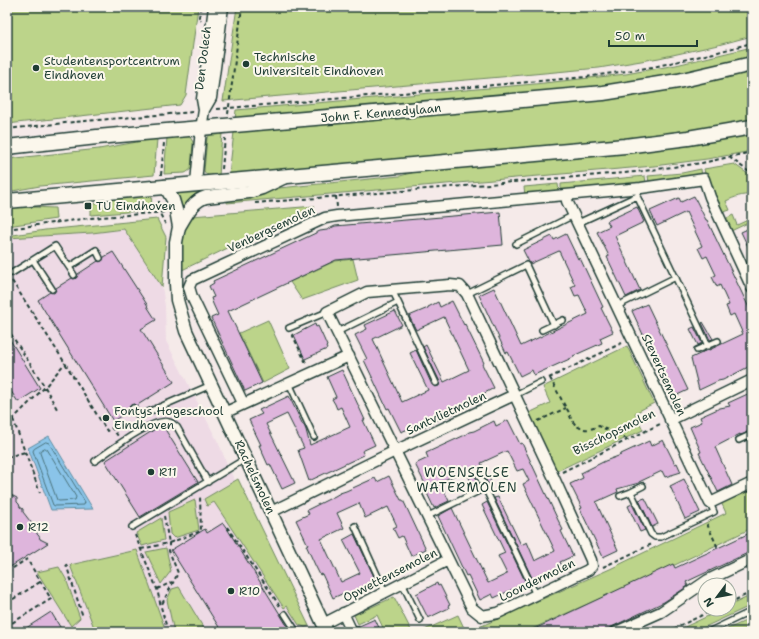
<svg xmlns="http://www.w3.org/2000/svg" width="759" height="639" font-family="'Shantell Sans',sans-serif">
	<rect width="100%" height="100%" fill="#f5eae9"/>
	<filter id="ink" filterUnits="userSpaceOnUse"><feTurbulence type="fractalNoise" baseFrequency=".025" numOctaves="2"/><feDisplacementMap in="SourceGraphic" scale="8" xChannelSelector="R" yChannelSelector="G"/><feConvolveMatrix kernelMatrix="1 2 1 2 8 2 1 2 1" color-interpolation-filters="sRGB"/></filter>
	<g filter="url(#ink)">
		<!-- built -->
		<path fill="#eedae5" d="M124,229L162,287L165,306L166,341L219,444L229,469L310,632H7V238L92,233Z"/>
		<!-- green -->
		<path fill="#bcd48a" stroke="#6e885f" d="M7,7H198L186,95L180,105L7,124Z
			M237,7H752V36L718,45L659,58L599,68L501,77L223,101Z
			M752,47V57L679,75L582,90L235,120L236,110L535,84L626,74L676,65Z
			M752,70V121L716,128L626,140L229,175L234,132L585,101Z
			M222,133L219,176C212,176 207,177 204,171L207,138C210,133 216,133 222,133Z
			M752,133V151L707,159L654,166L227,203V198L279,188L400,176L429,168Z
			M188,136L190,137L193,142L191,169L187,172L185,173L164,174L167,138Z
			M157,139L154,175L40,186L7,192V159L99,149L148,140Z
			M734,164L752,177V195C742,194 735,197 726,201L730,210L724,212H721L706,178L704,169Z
			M701,169L702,178L649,182L648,176L682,173Z
			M645,176L646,183L561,190V184Z
			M558,184L559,192L525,195L524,187Z
			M217,187V192L187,206L181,207L180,201L174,191Z
			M152,193L151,210L91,215V205L121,196Z
			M12,206L55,208L56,219L7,226V207Z
			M315,206L180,271V244L185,230L192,216Z
			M733,215L737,225L752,218V221L731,231L726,221L727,218Z
			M157,219L166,237L162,287L124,229L92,233L7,238V236L45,230Z
			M353,259L358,280L302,300L290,282L335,261Z
			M268,320L290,369L263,383L239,333Z
			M627,346L654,403L635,413L643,430L557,471L529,413L550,403L543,387Z
			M238,479L309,626L305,627L299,625L287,606L284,608L214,502L207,506L204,499Z
			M752,488V528L677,564L525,632H468L610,569L726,513L721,502Z
			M195,500L199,530L174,538L170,534L168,512Z
			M161,518L164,540L142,546L136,533Z
			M166,548L171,571L161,584L146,552Z
			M137,550L164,626L160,632H95L93,625L70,565Z
			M59,567L66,579L80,618L71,626L37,572Z
			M179,587L206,632H174L167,600L172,589Z
			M752,595V605L694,632H674L723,609H729V606Z
			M394,597L412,632H385L377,615L358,624L354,615Z
			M458,615L466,632H420Z
			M752,618V632H721Z"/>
		<!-- water -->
		<path fill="#8ac4e9" stroke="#5f8ea1" d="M49,436L93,509L51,510L28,448Z"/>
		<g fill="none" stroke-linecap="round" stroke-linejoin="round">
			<!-- shore -->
			<path stroke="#4a737c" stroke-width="1" d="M46,442L49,443L85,502L84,505L55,506L53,505L33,451L34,449Z
				M45,448L47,449L76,497L75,500L59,501L57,500L40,453V451Z"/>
		</g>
		<!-- building -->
		<path fill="#deb5dc" stroke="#1f3d34" d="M694,196L706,220H707L752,314V365L723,380L718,381L699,390L691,358L702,353V352L709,350L743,334L734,314L730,316L726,306L729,305L720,285L717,287L712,277L716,275L707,256L703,258L698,248L702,246L686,212L657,226L650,211L679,198L681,202Z
			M637,207L644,222L615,236L640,290L626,297L607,257L609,256L597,232L610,226L607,221Z
			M500,212L503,245L336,260L228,311L262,383L245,391L211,318L218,315L213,304L211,298L214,297L209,286L214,283L213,281L320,231L327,230L335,226Z
			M752,227V255L741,232Z
			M566,234L578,259L580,258L603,307L601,308L613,332L600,338L602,343L573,356L574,357L534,375L532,370L520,376L508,352L506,353L479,295L494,288L521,346L588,314L579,295L575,296L571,287L575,285L559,251L530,264L523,250L552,236L554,240Z
			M113,252L148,306H147L156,320L141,329L174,382L136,406L134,404L131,405L129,407L130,410L113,421L38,300L50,292L54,293L56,290V288L72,278L74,279L76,278L78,274L98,261H102L104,257Z
			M452,301L464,325L465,324L484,363L482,364L494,388L481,395L483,399L454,413L450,416L444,417L415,431L413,427L401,432L389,408L387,409L373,379L364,360L367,359L355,335L367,329L365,325L395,311L402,325L373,339L402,402L428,390L410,353L416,350L432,385L435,387L439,386L440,382L423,347L426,345L444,382L469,370L444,317L416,330L409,316L428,308V307L438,302L440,307Z
			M647,304L688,390L675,396L663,372L661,373L632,311Z
			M703,322L713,339L710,340L702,323Z
			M315,324L316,327L318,326L324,339L327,346L326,347L327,349L305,359L294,335Z
			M694,327L702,343L698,345L690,329Z
			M7,335L40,388L18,402L7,385Z
			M342,370L365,420H363L375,445L362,451L364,455L309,481L298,450L304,448L287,414L266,424L295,483L282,489L270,464L268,465L259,445H261L249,420L262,414L259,410L289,396L303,425H304L306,430L310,445L350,427L341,407L337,409L335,404L332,399L336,397L327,377Z
			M752,392V428L744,434L740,435V434L715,447L732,485L718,492L699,453L701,452L690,427L702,422L700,417L720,408L730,406L728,403Z
			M508,420L520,444L522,443L558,520L563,530L561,531L573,556L560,562L562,566L533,580L494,498L498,497L521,545L527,542L535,561L555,551L523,484L529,481L523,469L517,471L507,451L481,463L491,482L488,484L481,469L477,467L474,468L473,471L480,486L474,489L466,470L440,482L449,501L434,508L425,489L427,488L415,464L428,458L426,453L465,435L469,432L474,431L494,421L496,426Z
			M160,426H163L198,482L140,517L105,461Z
			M663,440L675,464L677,463L681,472L665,477L662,471L639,482V483L617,489L618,492L596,502L618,550L603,557L580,509L582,508L570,484L583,478L581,473L605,461L621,455V454L649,441L651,446Z
			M389,476L401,500H403L426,549L411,556L402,536L398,538L393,528L397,526L388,507L365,518L359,503L337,513L344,528L321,539L341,582L360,573L343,540L354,534L377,583L348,597L346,592L333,598L322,574L320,575L315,565L306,545H308L296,520L309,514L307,510L335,496L340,493L346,491L375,478L377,482Z
			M684,479L700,512L685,519L670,486Z
			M7,493L17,498V502L19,504L20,507L23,509V512L33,525L34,529L37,530V534L39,536L40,539L48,543L7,569Z
			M645,498L658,524L652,527L639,500Z
			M487,502L526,583L494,598L492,594L480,600L468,575L466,576L438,516L452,508L488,583L507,574L498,556L505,553L482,505Z
			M632,504L645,530L640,532L628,506Z
			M223,523L228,530L291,632H222L171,550L205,529L207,533Z
			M752,532V551L686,582L688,586L664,602L601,632H528L673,564L675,568Z
			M437,583L438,586L440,585L450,605L448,606L449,608L428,618L416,594Z
			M51,612L63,632H20Z
			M375,619L381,632H358L357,627Z"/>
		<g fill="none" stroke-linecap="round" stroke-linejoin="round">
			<defs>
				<path id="service" d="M637,196L708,346
					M578,223L637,196L638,194
					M516,244L574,215
					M33,260L52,289
					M69,267L74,275
					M12,273L55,246L69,267L96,250L100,258
					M467,294L526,265L554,325
					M398,302L436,383
					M617,306L676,277
					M289,328L327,312
					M542,330L563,320
					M337,332L398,302L392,290
					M697,350L718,341
					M289,383L314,437
					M515,395L541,382
					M133,408L139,416L211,385
					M739,440L750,435L752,439
					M95,461C108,452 154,416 169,422C172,422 175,426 177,427L208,482
					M477,471L536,595
					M631,492L643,486
					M620,496L631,492L651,534L655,537H661L714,512L710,503
					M428,516L485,488
					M355,526L385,592
					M132,527L245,459
					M402,583L420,620
					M285,614L296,631L299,632
					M708,632L752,611"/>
				<path id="minor" d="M204,110L211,98L223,7
					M196,183L201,129L204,110L202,99L214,7
					M567,195V201L710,503L752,483
					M450,285L460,286L467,294L553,476L591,560L592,566L588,570L498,613L482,616L472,608L327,312L367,292Z
					M243,403L192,297L189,287L192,280L325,218L337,216L641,188L704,179L710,197L752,288
					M224,413L349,356
					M670,420L752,380
					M271,512L395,451L514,395
					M343,613L352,632
					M323,624L448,560
					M616,632L661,612L708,580L752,559"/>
				<path id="tertiary" d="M165,186L173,200L176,210L179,227L176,242V284L177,300L186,331L327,632
					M179,227C186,216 192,201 206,197L249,192L262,188L283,178"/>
				<path id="secondary" d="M7,147L97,137L603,93L678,81L752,64
					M7,201L625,146L688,138L752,127"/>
			</defs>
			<!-- service casing -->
			<use href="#service" stroke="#1f3d34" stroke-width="8"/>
			<!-- minor casing -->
			<use href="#minor" stroke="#1f3d34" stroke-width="13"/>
			<!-- tertiary casing -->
			<use href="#tertiary" stroke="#1f3d34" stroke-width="15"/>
			<!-- secondary casing -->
			<use href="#secondary" stroke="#1f3d34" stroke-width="17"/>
			<!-- path -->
			<path stroke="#1f3d34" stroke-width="2" stroke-dasharray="4 3" stroke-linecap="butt" d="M201,7L199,17L201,21
				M217,109L586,77L653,67L714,53L752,43
				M228,114L242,7
				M7,129L74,122L193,112
				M729,157L752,174
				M222,169L225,138
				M161,175L164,143
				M336,196L337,207
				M159,201V212L166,225
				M255,203L636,172L702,163L752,152
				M7,229L90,218L165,212
				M12,281L65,363L107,431L112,428L118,436
				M7,328L45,387L57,409
				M292,334L307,365
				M549,378L622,343
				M550,378L566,408C570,412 569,416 572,420C578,431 589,431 599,426L629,440
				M13,419L40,493
				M538,421L566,408
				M7,425L45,387L65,363
				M7,457L25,452
				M562,472L660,424
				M164,516L169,543L201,531L200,496
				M707,524L718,548
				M227,527L281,608
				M135,535L157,589L161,607L168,632
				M141,549L169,543V551L178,573L161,606
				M66,564L83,617
				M603,567L652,544
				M7,572L27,559L51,599L7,626
				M157,589L172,582
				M7,603L40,582
				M729,603L752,592
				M667,632L715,609"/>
			<!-- service -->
			<use href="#service" stroke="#fbf7ec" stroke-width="5"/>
			<!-- minor -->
			<use href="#minor" stroke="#fbf7ec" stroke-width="10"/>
			<!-- tertiary -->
			<use href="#tertiary" stroke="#fbf7ec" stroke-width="12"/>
			<!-- secondary -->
			<use href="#secondary" stroke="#fbf7ec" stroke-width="14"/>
		</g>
	</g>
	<!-- markers -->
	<g fill="#1f3d34" stroke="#fbf7ec" stroke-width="1.5">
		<circle cx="246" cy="64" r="4"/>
		<circle cx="36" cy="68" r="4"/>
		<rect x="84" y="202" width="8" height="8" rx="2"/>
		<circle cx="106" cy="418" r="4"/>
		<circle cx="151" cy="472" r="4"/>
		<circle cx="20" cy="527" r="4"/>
		<circle cx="231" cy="591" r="4"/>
	</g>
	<g text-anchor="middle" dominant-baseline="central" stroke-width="4" stroke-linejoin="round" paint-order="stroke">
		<!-- poi labels -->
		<g font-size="12" fill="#1f3d34" stroke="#fbf7ec" text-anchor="start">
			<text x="254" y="57">Technische<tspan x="254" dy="14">Universiteit Eindhoven</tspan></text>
			<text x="44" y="61">Studentensportcentrum<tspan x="44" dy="14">Eindhoven</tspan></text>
			<text x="96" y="206">TU Eindhoven</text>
			<text x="114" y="411">Fontys Hogeschool<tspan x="114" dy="14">Eindhoven</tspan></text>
			<text x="159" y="472">R11</text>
			<text x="28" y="527">R12</text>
			<text x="239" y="591">R10</text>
		</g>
		<!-- street labels -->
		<g font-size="12" fill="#1f3d34" stroke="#fbf7ec">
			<text transform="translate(203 58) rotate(-83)">Den Dolech</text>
			<text transform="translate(381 113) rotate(-5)">John F. Kennedylaan</text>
			<text transform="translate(271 229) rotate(-25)">Venbergsemolen</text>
			<text transform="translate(664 375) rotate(65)">Stevertsemolen</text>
			<text transform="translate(446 413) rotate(-25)">Santvlietmolen</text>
			<text transform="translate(614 432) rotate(-26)">Bisschopsmolen</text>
			<text transform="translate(255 477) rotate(65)">Rachelsmolen</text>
			<text transform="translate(390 575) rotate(-27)">Opwettensemolen</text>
			<text transform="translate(537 580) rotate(-26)">Loondermolen</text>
		</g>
		<!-- neighbourhood labels -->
		<g font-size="13" letter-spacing="1" fill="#1f3d34" stroke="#fbf7ec">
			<text x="467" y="472">WOENSELSE<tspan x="467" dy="15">WATERMOLEN</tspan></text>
		</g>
	</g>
	<!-- margin -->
	<rect width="759" height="639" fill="none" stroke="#fbf7ec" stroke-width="24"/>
	<rect x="12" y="12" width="735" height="615" fill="none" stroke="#1f3d34" stroke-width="1.5" filter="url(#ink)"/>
	<!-- north arrow -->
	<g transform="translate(717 597) rotate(238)"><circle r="19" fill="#fbf7ec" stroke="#a3ada2"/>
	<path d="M0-3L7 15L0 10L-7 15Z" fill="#1f3d34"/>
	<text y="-6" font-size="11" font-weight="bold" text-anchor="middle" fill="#1f3d34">N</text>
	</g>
	<!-- scale -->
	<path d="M609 40v6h88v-6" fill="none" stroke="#1f3d34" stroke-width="2"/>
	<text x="615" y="40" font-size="12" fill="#1f3d34" stroke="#fbf7ec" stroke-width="3" paint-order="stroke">50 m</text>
</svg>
